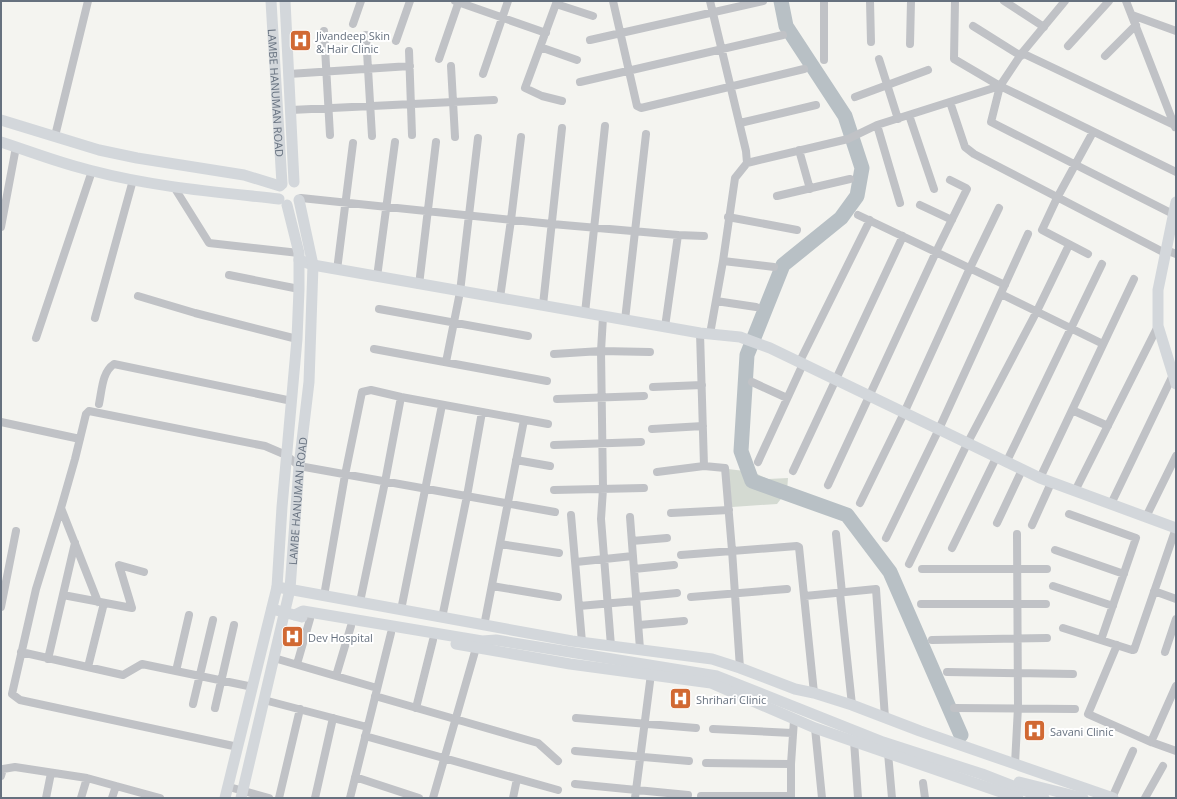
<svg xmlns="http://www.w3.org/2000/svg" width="1177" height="799" font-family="'Open Sans',sans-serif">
	<rect width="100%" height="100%" fill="#f4f4f0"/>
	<!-- green -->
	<path fill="#d4dad2" d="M728,469L753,472L768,479L788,478L787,491L777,504L732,507Z"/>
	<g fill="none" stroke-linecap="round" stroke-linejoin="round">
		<!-- river -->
		<path stroke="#b8c0c5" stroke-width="15" d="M781,1L786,26L845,116L862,168L857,196L841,218L783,265L747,355L741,451L752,481L847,515L890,572L961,735"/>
		<!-- street -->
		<path stroke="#c0c2c6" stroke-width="8" d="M455,1L546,33
			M557,1L525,88L542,96L562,101
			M613,1L637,106L641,108L804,69
			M710,1L746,151L747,163L735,178L723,261L710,334
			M824,1V60
			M870,1L871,42
			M955,1L954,59L1000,86L1176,172
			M1004,1L1044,27
			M1126,1L1175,127
			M556,4L593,16
			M1132,15L1176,31
			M353,24L361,1
			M973,26L1021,56
			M324,31L330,135
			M366,35L372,136
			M590,40L763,1
			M396,41L410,1
			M910,44L911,1
			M1068,46L1109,1
			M540,47L577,60
			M409,51L412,135
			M1022,53L1174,125
			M1105,56L1136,25
			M439,59L459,1
			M879,59L898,119
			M451,66L455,137
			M289,74L410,66
			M483,74L508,1
			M580,82L783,35
			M1000,86L991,122L1173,214
			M855,97L928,70
			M950,102L965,147L974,154L1165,253
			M291,110L494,100
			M909,115L934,189
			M740,123L816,105
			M877,125L900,203
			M55,136L88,1
			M799,150L810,189
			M747,163L848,139L877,125L1000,86L1022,53L1065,1
			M174,187L209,243L299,253
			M777,196L850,179
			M301,198L552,224L678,235L704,236
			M920,205L952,220
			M858,215L1005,285
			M728,217L797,230
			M1,227L16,147
			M1166,250L1176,254
			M1088,254L1042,230L1057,198L1093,132
			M723,261L774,267
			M337,270L353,143
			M229,275L299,289
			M377,277L395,142
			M419,285L436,142
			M1001,294L1103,344
			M138,296L195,313L297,339
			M500,298L511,220L521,137
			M716,301L756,307
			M543,305L562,128
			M379,309L528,336
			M585,313L605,126
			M603,317L601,351L603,489L601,519L611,646
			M95,318L133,180
			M625,320L646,134
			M665,327L678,235
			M700,333L704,466
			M36,338L92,171
			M374,349L547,381
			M554,354L601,351L650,352
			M446,362L460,292L478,138
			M799,363L870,220
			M752,382L787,398
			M653,387L702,385
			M557,399L644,396
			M99,404C102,390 102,372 114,364L292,401
			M1072,410L1108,426
			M1,422L80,439
			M652,429L703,426
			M554,445L641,442
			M516,460L550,466
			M758,462L803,364
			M1006,463L1102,264
			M793,471L903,236
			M657,472L704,466L725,468L732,550L740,668
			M1040,478L1134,279
			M828,485L936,252L967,189L966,188L950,180
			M554,490L644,488
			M1075,491L1158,326
			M860,503L904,413L970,268L999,208
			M1111,504L1173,375
			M61,508L98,602
			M671,513L729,510
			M1069,514L1136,538L1101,640
			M571,515L582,642
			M630,517L640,649
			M1146,517L1176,456
			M997,523L1022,470
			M1032,525L1051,483
			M836,534L842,593
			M886,538L939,429L1028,234
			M632,541L667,538
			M500,544L559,553
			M952,548L996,458
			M1055,550L1124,574
			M681,555L797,546L799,547L814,693
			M576,562L633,556
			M909,564L967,444L1037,311L1069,245
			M634,569L674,565
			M922,569H1047
			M492,586L558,597
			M1053,586L1113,606
			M1154,591L1176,599
			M840,593L852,705
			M63,595L132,608L119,565L144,572
			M324,596L345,475L362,392L371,390L401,397L548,424
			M805,596L876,589L885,718
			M636,597L677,593
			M691,597L787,589
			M360,602L385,482L401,397
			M921,604H1046
			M579,606L636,601
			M1,607L16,531
			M401,610L442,405
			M442,618L467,496L482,412
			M639,625L684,621
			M484,626L524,420
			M1063,628L1132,650H1134L1176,528
			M932,640L1047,638
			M1117,645L1088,714L1151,742L1176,751
			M21,652L123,675L142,664L253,687
			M1165,652L1176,619
			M274,658L377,688
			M48,659L75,543
			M297,664L310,619
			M88,667L104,603
			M176,671L189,615
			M947,672L1073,674
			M336,676L351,626
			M375,696L538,743L558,761
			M264,700L367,727
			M193,704L213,620
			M215,708L234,625
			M416,708L433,640
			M954,708L1075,709
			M576,718L696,728
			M815,728L822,798
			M713,729L792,733
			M365,736L558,790
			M854,741L858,798
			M1151,742L1176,686
			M238,747L20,700L12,694L36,589L61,508L75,459L86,414L89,411L265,446L286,455L299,466L555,512
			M575,751L689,761
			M888,753L892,798
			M706,763L791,764
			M1015,764L1018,707L1017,534
			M1,776L3,769L15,767L87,778L160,798
			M355,777L419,798
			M923,783L925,798
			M575,784L688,795
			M229,787L269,798
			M701,796H791
			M46,798L51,773
			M81,798L87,778
			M112,798L116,786
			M279,798L300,709
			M315,798L333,718
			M350,798L391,633
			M433,798L476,648
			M513,798L517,779
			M635,798L651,674
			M791,798V764L794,720
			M1112,798L1133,751
			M1145,798L1163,766"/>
		<!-- secondary -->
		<g stroke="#d3d7db" stroke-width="11">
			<path id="s1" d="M271,1L282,184"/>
			<path d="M285,1L294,182"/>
			<path d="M1,120L99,150L137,158L244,175L280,186"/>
			<path d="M1,142C32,152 62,164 93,171C154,187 217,192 279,199"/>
			<path d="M1176,202L1158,290V326L1176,384"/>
			<path d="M299,260L313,265L700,333L740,337L770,348L1040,478L1176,528"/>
			<path d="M277,587L572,641L712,659L740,668L795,689L814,693L852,705L920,731L1113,798"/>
			<path d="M272,609L302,617"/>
			<path d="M295,615L303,611L482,641L496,640L717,676L883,742L982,774L1044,798"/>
			<path d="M456,644L570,664L711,683L815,728L1018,798"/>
			<path d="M1019,782L1083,798"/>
			<path d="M225,798L277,587L282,507L297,339L299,289V253L287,205"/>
			<path id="s2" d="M241,798L290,589L299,466L309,382L313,265L299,200"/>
		</g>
	</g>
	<!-- icons -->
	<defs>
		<symbol id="hospital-square" viewBox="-11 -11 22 22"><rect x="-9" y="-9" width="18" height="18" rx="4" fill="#d16933" stroke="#fff"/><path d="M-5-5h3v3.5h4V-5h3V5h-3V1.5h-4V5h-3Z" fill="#fff"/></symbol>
	</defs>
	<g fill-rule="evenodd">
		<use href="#hospital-square" x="288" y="28" width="25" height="25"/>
		<use href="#hospital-square" x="280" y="624" width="25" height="25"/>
		<use href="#hospital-square" x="668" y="686" width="25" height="25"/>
		<use href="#hospital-square" x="1022" y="718" width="25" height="25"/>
	</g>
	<g text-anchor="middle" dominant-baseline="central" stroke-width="4" stroke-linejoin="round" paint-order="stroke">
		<!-- poi labels -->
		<g font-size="11" fill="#66717f" stroke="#fff" text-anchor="start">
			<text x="316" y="35">Jivandeep Skin<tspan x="316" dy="13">&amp; Hair Clinic</tspan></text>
			<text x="308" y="637">Dev Hospital</text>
			<text x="696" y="699">Shrihari Clinic</text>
			<text x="1050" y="731">Savani Clinic</text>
		</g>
		<!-- street labels -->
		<g font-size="11" fill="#66717f" stroke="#fff">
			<text stroke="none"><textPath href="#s1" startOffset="92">LAMBE HANUMAN ROAD</textPath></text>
			<text stroke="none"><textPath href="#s2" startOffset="303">LAMBE HANUMAN ROAD</textPath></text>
		</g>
	</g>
	<!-- border -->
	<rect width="1177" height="799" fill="none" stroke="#66717f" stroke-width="4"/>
</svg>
